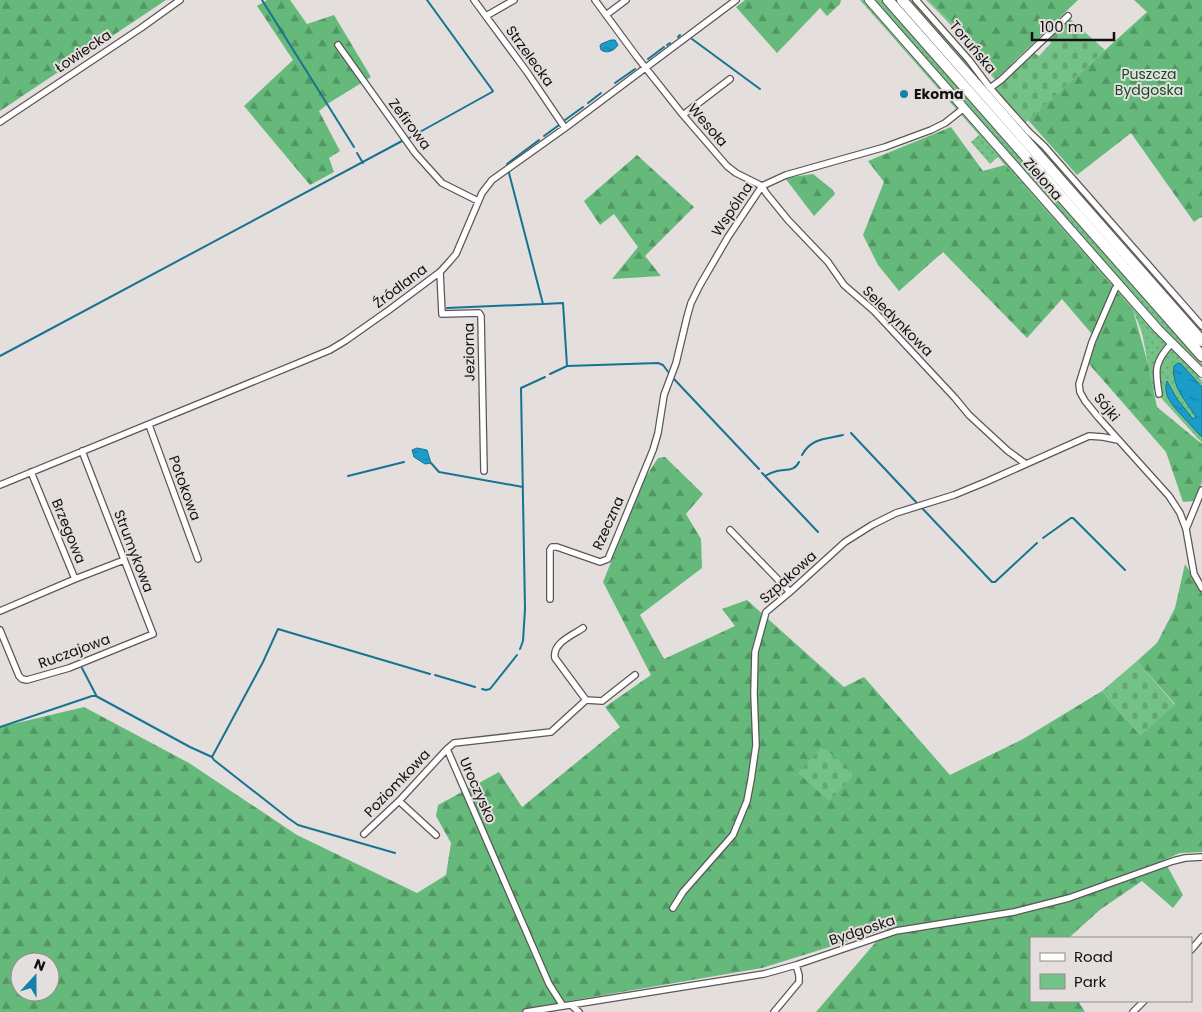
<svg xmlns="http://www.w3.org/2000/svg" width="1202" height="1012" font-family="Poppins,sans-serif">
	<defs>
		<pattern id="green-dots" width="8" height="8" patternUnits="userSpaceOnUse" patternTransform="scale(1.25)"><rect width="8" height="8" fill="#74c287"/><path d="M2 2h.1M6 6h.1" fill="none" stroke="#63a674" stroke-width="1.8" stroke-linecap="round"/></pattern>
		<pattern id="forest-firs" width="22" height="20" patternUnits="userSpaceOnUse" patternTransform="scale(1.25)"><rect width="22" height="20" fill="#65ba7b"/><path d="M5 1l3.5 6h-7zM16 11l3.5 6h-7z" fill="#529663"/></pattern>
		<pattern id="cemetery-stones" width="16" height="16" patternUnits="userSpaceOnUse" patternTransform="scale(1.25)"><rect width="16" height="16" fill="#74c287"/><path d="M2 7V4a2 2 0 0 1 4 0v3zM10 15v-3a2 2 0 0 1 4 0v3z" fill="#63a674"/></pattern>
		<pattern id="water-ripples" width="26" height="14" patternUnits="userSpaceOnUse" patternTransform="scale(1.25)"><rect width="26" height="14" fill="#1a9dcb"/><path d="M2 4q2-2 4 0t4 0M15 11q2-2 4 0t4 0" fill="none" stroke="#167fa3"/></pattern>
	</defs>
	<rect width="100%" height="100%" fill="#e4dedd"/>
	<!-- green -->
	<path fill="url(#green-dots)" d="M860,0H882L1202,363V368L1197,375L1202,381V443L1153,389L1142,333L1133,310L1025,189L998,157L990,164L971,142L979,135Z
		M909,0H914L1202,328V332Z
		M926,0H928L952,23L996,79L995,80C974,52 952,24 926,0Z"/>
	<!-- forest -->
	<path fill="url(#forest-firs)" fill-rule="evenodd" d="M0,0H166L0,111Z
		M267,0H290L307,24L334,15L371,77L329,103L319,111L340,151L329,158L334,172L310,185L244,106L293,60L257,6Z
		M745,0H841L840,4L827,16L820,8L777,53L736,7Z
		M928,0H1078L996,79L952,23Z
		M1134,0H1202V218L1201,217L1194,222L1131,133L1077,175L1028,120L1147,12Z
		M951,127L983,171L1005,165L1133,310L1148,364L1157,407L1202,444V482L1194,501L1183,502L1166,452L1088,363L1097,340L1062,299L1027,338L943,252L899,291L878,265L863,235L884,182L868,161Z
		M637,155L694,207L645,256L661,276L612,279L638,247L614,214L600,225L584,201Z
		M813,174L833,190L835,194L814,216L785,178Z
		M665,457L703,494L686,514L701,539L702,568L640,615L664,659L735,626L722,609L747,600L844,687L864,677L950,775L1023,739L1102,691L1140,735L1175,704L1137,661L1157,643L1175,608L1185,564L1202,591V852L1180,853L1164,860L1183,895L1173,908L1142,881L1101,909L1073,934L1069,938H1031V1001H1078L1085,1012H816L887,929L762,968L569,1001L521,1012H0V727L84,707L189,763L297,835L417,893L446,875L451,843L436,816L438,805L499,772L522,807L620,727L605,707L651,675L603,582L645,478L658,458ZM20,962H50V992H20Z"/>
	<!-- cemetery -->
	<path fill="url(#cemetery-stones)" d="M1069,18L1105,50L1025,123L995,88L1034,53L1039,56L1051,43L1049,38Z
		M1137,661L1175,705L1140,735L1102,691Z
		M823,746L854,775L829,801L798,773Z"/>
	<!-- water -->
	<path fill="url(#water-ripples)" stroke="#187393" d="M611,40H615L618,45C614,51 607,54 601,50L600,46L601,44Z
		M1178,363L1181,364L1202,387V437C1196,432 1191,425 1185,419C1175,408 1162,396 1167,381L1177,399L1193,419L1196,417C1186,401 1171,386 1174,366Z
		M417,448L427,450L431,463L425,464L414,457L412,450Z"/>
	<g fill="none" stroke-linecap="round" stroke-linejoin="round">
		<!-- stream -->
		<path stroke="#187393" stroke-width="2" d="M262,0L354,147
			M678,37L680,35
			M692,39L760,89
			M667,45L670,43
			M648,59L664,47
			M615,83L635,69
			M588,103L601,93
			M565,120L583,107
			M544,136L559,125
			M409,138L492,92L493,91L427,0
			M357,153L363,163
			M507,164L539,140
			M509,173L543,304L563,303L567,366
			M447,308L542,304
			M0,356L402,141
			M550,374L567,366L658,363L663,365L669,373
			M673,378L759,469
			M851,433L916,502
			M802,455C811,438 826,439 843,435
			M431,463L439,472L523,487
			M762,473L765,476C768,474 773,472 777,471C786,469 794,472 799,462
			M348,476L404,462
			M765,476L818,532
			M922,508L992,582H995L1037,543
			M1043,538L1071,518H1073L1125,570
			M520,649L523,641L525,609L521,388L545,377
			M82,668L96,695
			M435,675L475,687
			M482,689L486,690L490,689L517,655
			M0,727L92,696H96L190,747L212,757L263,662L278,629L430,674
			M212,757L214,760L288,818L298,825L395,853"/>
		<defs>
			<path id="street" d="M474,0L527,72L565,128
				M595,0L637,57L683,115L727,166L736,173L762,186L766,193L788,220L828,262L844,285L874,311L955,398L969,415L1008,451L1026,464
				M916,0L969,60L990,88L1012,113L1029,132L1044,146L1202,326
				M606,15L626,0
				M486,16L514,0
				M338,45L415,153L442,183L478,201
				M990,88L1001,80L1068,16
				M683,115L730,79
				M0,122L141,28L180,0
				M440,272L442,314L479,313L481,316L484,471
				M1119,284L1115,289L1092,342L1079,384L1080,392L1085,401L1098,417L1169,496L1180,513L1186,529L1194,574L1202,588
				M1159,394C1155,370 1154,362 1172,343
				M149,425L198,559
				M31,472L75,579L124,560
				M0,485L301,362L330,350L345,341L389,310L440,272L450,261L456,254L482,193L492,180L565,128L736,0
				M1186,529L1202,490
				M730,530L790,592
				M550,599V550L552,547H557L600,562L608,559L653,450L658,433L664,395L676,363L687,317L691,303L700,285L728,237L762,186L786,175L885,147L931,130L945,123L964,108
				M0,611L75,579
				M583,628C573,635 552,643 555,658L586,700
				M0,630L19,676L22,679L27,680L69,668L153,634L82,451
				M399,801L436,835
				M364,834L399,801L447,749
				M673,908L683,892L733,835L747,801L751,780L756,745L754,694L755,652L766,612L790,592L845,542L872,525L896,513L954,495L988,481L1089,436L1103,437L1118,440
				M1191,950L1202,937
				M571,1005L579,1012
				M563,1006L549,984L447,749L454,743L551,732L586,700L602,701L635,675
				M526,1012L764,974L796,965L896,931L1014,912L1069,898L1173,861L1185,858L1202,857
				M774,1012L799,982V975L796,965
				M1133,1012L1144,1001"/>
			<path id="secondary" d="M869,0L1158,329L1202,373"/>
			<path id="highway" d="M888,0L1202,356
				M902,0L1202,341"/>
		</defs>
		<!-- street casing -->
		<use href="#street" stroke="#5c5756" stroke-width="8"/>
		<!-- secondary casing -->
		<use href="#secondary" stroke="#5c5756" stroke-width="10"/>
		<!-- highway casing -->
		<use href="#highway" stroke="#5c5756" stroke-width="12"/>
		<!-- street -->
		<use href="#street" stroke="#fff" stroke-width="5.5"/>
		<!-- secondary -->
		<use href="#secondary" stroke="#fff" stroke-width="8"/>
		<!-- highway -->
		<use href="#highway" stroke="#fff" stroke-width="10"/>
	</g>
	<!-- markers -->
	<circle fill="#1482aa" stroke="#e4dedd" stroke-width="2" cx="904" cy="94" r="5"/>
	<g text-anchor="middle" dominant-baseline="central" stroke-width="4" stroke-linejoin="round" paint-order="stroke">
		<!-- street labels -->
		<g font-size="14" fill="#121010" stroke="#e4dedd">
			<text transform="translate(973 47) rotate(50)">Toruńska</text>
			<text transform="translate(83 51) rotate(-34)">Łowiecka</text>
			<text transform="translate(530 56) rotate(54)">Strzelecka</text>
			<text transform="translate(410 124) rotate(53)">Zefirowa</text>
			<text transform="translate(708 125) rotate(49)">Wesoła</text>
			<text transform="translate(1043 179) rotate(49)">Zielona</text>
			<text transform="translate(732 209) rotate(-56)">Wspólna</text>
			<text transform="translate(400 286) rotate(-37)">Źródlana</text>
			<text transform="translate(898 321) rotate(45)">Seledynkowa</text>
			<text transform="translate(469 352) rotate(-91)">Jeziorna</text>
			<text transform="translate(1107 407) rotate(51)">Sójki</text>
			<text transform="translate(185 488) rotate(70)">Potokowa</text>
			<text transform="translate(608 523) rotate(-66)">Rzeczna</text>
			<text transform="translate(69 531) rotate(68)">Brzegowa</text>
			<text transform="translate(134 551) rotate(69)">Strumykowa</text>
			<text transform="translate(788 577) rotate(-42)">Szpakowa</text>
			<text transform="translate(74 651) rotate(-20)">Ruczajowa</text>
			<text transform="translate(397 783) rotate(-46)">Poziomkowa</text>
			<text transform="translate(478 790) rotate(66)">Uroczysko</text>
			<text transform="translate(862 930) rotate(-18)">Bydgoska</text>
		</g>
		<!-- park labels -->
		<g font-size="14" fill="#0e4d25" stroke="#e4dedd">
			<text x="1149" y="74">Puszcza<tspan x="1149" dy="16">Bydgoska</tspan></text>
		</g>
		<!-- poi labels -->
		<g font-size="14" font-weight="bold" fill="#121010" stroke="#e4dedd" text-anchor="start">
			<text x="914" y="94">Ekoma</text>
		</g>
	</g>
	<!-- legend -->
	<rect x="1030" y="937" width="162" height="65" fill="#e4dedd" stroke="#908c8b"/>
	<rect x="1040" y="953" width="25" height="8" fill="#ffffff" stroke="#908c8b"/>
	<text x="1074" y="962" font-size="15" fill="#121010">Road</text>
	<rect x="1040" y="974" width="25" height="15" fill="#74c287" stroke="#908c8b"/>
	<text x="1074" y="987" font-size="15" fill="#121010">Park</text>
	<!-- north arrow -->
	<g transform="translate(35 977) rotate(21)"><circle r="24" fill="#e4dedd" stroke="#908c8b"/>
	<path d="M0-4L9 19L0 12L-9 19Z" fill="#1482aa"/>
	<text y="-8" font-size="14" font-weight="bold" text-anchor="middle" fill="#121010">N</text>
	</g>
	<!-- scale -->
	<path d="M1032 32v8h82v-8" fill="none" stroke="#121010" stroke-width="2.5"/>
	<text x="1040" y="32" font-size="15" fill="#121010" stroke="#e4dedd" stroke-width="4" paint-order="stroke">100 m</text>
</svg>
